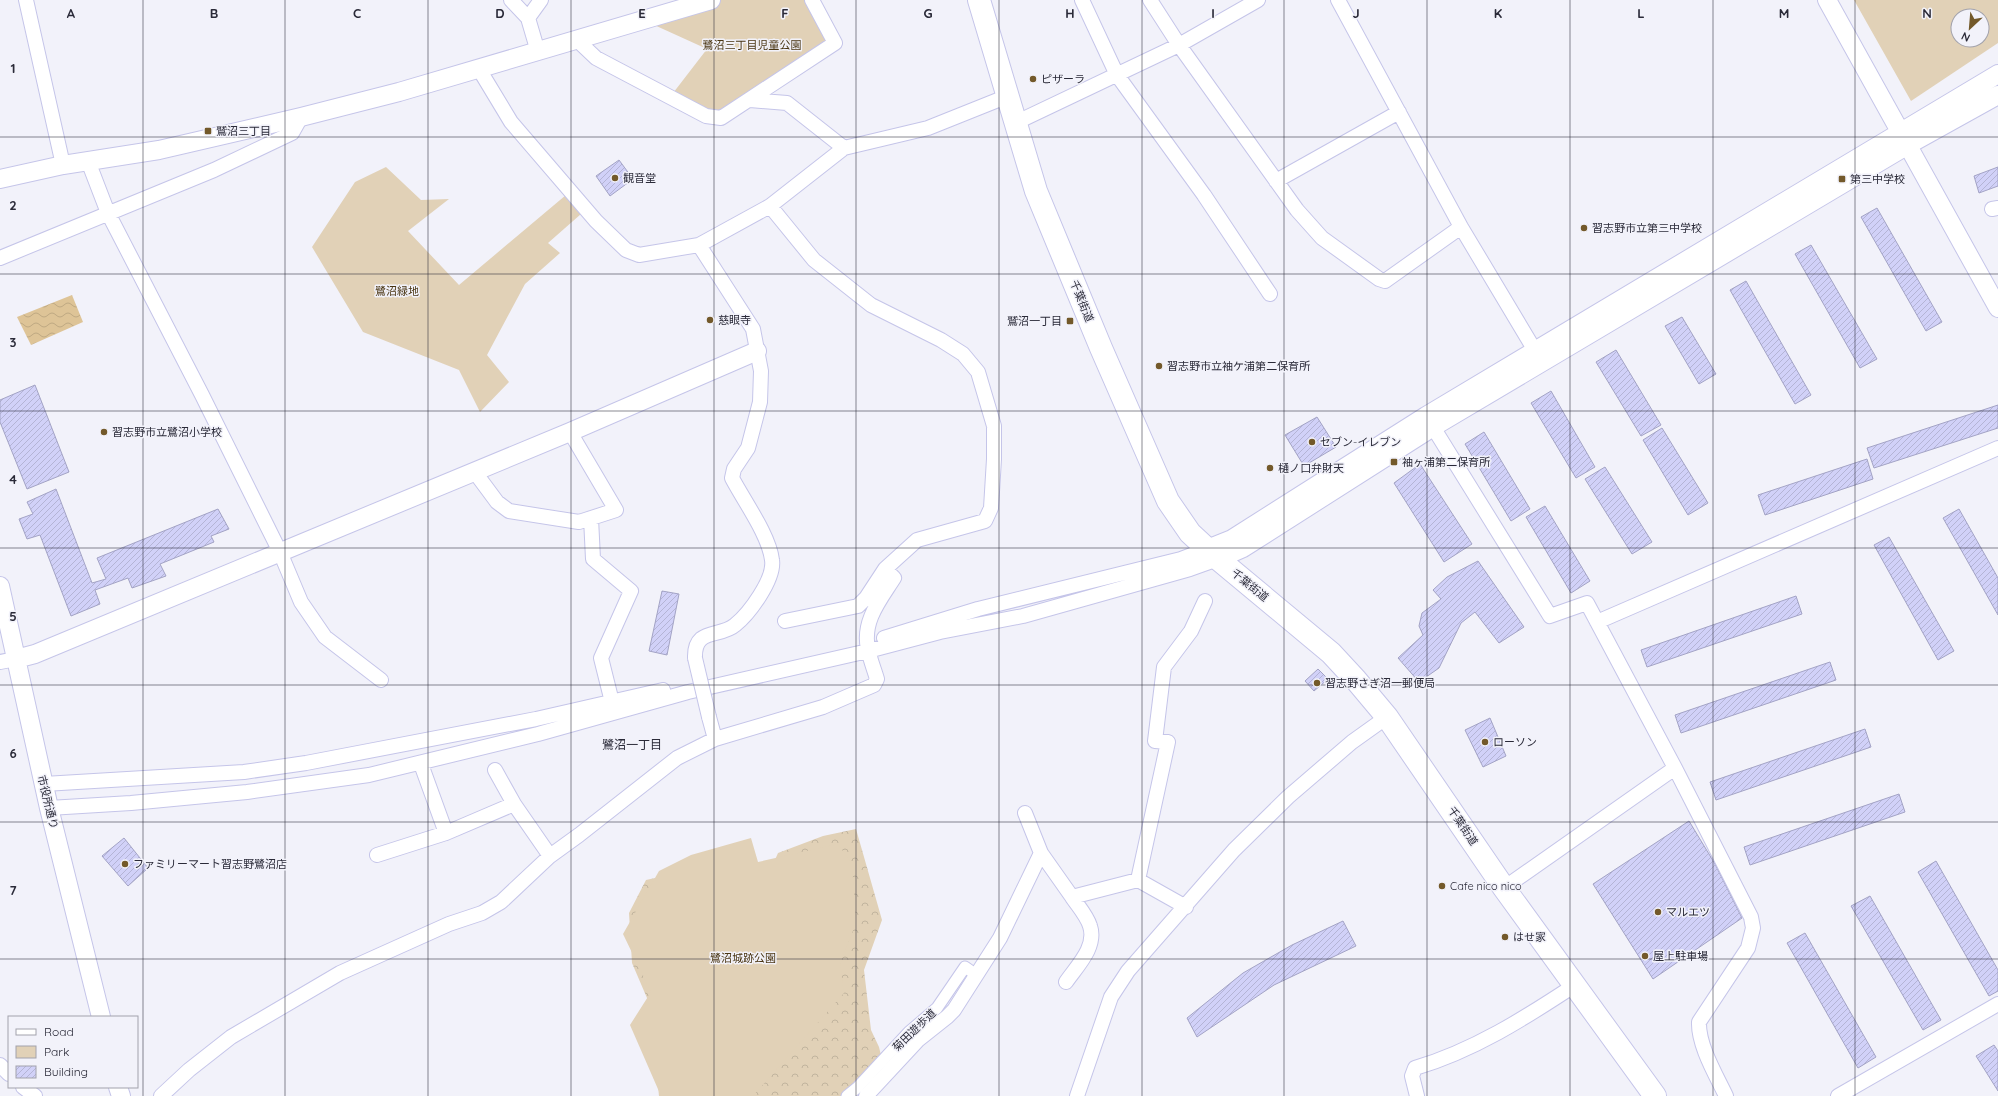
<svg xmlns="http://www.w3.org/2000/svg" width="1998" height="1096" font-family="Quicksand,'Noto Sans JP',sans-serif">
	<defs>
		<pattern id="forest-crowns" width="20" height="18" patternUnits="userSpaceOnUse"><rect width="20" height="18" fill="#e1d1b7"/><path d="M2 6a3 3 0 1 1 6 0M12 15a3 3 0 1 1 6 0" fill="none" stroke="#c1b49e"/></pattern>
		<pattern id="water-waves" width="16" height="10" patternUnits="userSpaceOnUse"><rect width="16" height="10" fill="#dec497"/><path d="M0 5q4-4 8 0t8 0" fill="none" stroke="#bfa983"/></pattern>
		<pattern id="building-hatch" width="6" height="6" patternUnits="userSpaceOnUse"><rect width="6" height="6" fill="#d1d1f8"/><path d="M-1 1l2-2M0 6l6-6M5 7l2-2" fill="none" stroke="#b4b4d5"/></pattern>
	</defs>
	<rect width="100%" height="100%" fill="#f2f2fa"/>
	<!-- forest -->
	<path fill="url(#forest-crowns)" d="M856,829L882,920L864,970L871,1030L879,1047L884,1068L857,1096H659L650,1005L632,963L629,913L646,880L655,878L670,905L771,869L778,853L823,836Z"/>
	<!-- park -->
	<path fill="#e1d1b7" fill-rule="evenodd" d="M711,0H812L835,43L721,118L670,97L707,49L641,19Z
		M1854,0H1998V43L1911,101ZM1958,16H1982V40H1958Z
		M386,167L421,200L449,199L408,231L459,285L566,195L581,214L548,243L560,253L525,284L487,355L509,382L480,412L459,370L363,332L312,247L355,182Z
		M751,838L758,862L838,844L852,864L856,923L840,964L844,993L753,1096H661L630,1025L651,992L623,934L659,871L691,855Z"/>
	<!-- water -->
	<path fill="url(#water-waves)" d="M72,295L83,322L31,345L17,317Z"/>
	<!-- building -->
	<path fill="url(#building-hatch)" stroke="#a3a3c5" d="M619,160L633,179L610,196L596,176Z
		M1998,167V186L1979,193L1974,176Z
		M1877,208L1942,322L1926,331L1861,217Z
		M1811,245L1877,359L1860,368L1795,254Z
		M1746,281L1811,395L1795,404L1730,290Z
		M1682,317L1716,374L1699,384L1665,326Z
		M1616,350L1661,425L1641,436L1596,362Z
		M35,385L69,472L27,489L0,422V400Z
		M1551,391L1595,467L1576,478L1531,403Z
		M1998,405V428L1874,468L1867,448Z
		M1317,417L1336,447L1304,466L1285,435Z
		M1662,428L1708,503L1688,515L1643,440Z
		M1484,432L1530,509L1511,521L1465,444Z
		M1867,459L1873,479L1765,515L1758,495Z
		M1420,464L1472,544L1444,562L1394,483Z
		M1605,467L1652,542L1632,554L1585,479Z
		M56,489L92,583L106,579L97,558L218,509L229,529L211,536L214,542L160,564L166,576L132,588L128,578L95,590L100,604L71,616L40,535L27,539L19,519L33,514L27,502Z
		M1545,506L1590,581L1571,593L1526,517Z
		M1959,509L1998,578V615L1943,518Z
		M1889,537L1954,651L1938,660L1874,545Z
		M1478,561L1524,627L1499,643L1475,612L1461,623L1439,668L1419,682L1398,658L1423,635L1419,626L1422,613L1441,599L1433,590L1447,577Z
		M662,591L679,594L667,655L649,651Z
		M1796,596L1802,614L1647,667L1641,650Z
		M1830,662L1836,680L1681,733L1675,715Z
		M1318,669L1328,679L1314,691L1305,681Z
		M1490,718L1506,756L1483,767L1465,730Z
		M1865,729L1871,747L1716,800L1710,782Z
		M1899,794L1905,812L1750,865L1744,847Z
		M1689,821L1715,864L1742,918L1653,979L1593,884Z
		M124,838L148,868L128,886L102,856Z
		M1936,861L1998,970V991L1989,996L1918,872Z
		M1870,896L1941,1020L1923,1030L1851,906Z
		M1343,921L1356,946L1274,985L1197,1037L1187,1018L1243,973L1292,945Z
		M1805,933L1876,1057L1858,1068L1787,943Z
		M1994,1045L1998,1051V1091L1976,1056Z"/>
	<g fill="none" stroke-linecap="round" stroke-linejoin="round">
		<defs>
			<path id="pedestrian" d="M847,1096L858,1087L909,1032L937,1008L965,967L975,974"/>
			<path id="minor" d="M26,0L63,165
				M511,0L528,18L538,52
				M1082,0L1117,75L1204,195L1270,294
				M1150,0L1179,45L1297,210L1322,238L1379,279L1385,281L1461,227
				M1338,0L1461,227L1540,359
				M528,18L541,0
				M576,39L596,58L706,116L721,118L835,43L812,0
				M479,69L511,122L596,221L626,250L639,255L699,245L770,206L844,148
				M750,100L787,103L844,148L928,128L1008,96
				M1015,123L1179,45L1258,0
				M88,161L108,213L202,395L280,552L301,602L325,637L381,680
				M1276,181L1399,112
				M770,206L814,260L871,305L941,340L963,354L978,372L994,426V459L991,508L985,521L917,540L885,569L866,598L858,606L785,621
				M1992,209L1998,208
				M0,258L214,170L292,133L301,117
				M1428,419L1550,616L1587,603L1675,768L1751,917L1753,928L1748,948L1699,1022C1698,1045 1716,1075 1726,1096
				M474,471L497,502L509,511L579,522L616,510L570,432
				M591,518L593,559L631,591L601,658L612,702
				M1597,622L1998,448
				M884,638L978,609L1181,559L1207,549
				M695,658C694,627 720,638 735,625C749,614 775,579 772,560C769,535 744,501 732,478L734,469L748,448L760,402L761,371L753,329L699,245
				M0,662L16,659
				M709,717L715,739
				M421,764L446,833
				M495,770L514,804L550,856
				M44,784L244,772L306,763L536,719L663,690
				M49,808L131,803L247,792L369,775L538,734L688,692L868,651L940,632L1023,616L1190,569L1218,559
				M1025,813L1041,853L1072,897L1138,880L1186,907
				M377,855L446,833L514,804
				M1138,880L1168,742L1155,741L1164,667L1191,631L1205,601
				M1504,888L1675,768
				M1066,982C1077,966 1097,947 1090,926C1087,916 1078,906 1072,897
				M0,1065L9,1074
				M23,1087L35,1096
				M161,1096L189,1070L231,1037L340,973L449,924L482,913L501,902L550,856L579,835L677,758L715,739L823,707L874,685L877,679C874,669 870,659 868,649C862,621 880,600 894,578L885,569
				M866,1096L918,1040L947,1017L954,1010L1000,938L1041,853
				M1077,1096L1111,997L1128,971L1234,850L1288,797L1352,742L1387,717
				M1417,1096L1412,1076L1415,1068C1473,1051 1525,1018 1575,985
				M1838,1096L1998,1004"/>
			<path id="tertiary" d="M1827,0L1998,308
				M0,179L63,165L159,150L301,117L399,92L711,0
				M1207,549L1232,539L1426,416L1998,74
				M1218,559L1243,548L1433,427L1908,145L1998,95
				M0,586L49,808L101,1017
				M16,659L35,654L570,432L757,351
				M118,1087L121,1096"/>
			<path id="trunk" d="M979,0L1036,191L1101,348L1168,501L1190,533L1218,559L1331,653L1356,680L1387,717L1504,888L1655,1096"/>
		</defs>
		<!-- pedestrian casing -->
		<use href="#pedestrian" stroke="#c5c5e9" stroke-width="13"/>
		<!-- minor casing -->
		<use href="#minor" stroke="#c5c5e9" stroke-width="16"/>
		<!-- tertiary casing -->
		<use href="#tertiary" stroke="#c5c5e9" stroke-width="20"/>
		<!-- trunk casing -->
		<use href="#trunk" stroke="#c5c5e9" stroke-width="24"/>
		<!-- pedestrian -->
		<use href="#pedestrian" stroke="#fff" stroke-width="11"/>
		<!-- minor -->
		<use href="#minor" stroke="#fff" stroke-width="14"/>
		<!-- tertiary -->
		<use href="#tertiary" stroke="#fff" stroke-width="18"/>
		<!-- trunk -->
		<use href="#trunk" stroke="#fff" stroke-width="22"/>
		<defs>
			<path id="minor-bridge" d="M695,658L709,717"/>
		</defs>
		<!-- minor-bridge casing -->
		<use href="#minor-bridge" stroke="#c5c5e9" stroke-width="16" stroke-linecap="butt"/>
		<!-- minor-bridge -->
		<use href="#minor-bridge" stroke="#fff" stroke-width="14"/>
	</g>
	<!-- grid -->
	<path fill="none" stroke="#2a2a38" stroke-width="1" stroke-opacity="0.55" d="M143,0V1096M285,0V1096M428,0V1096M571,0V1096M714,0V1096M856,0V1096M999,0V1096M1142,0V1096M1284,0V1096M1427,0V1096M1570,0V1096M1713,0V1096M1855,0V1096M0,137H1998M0,274H1998M0,411H1998M0,548H1998M0,685H1998M0,822H1998M0,959H1998"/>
	<!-- markers -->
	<g fill="#73592a" stroke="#f2f2fa" stroke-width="1.5">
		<circle cx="1033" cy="79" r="4"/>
		<rect x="204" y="127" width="8" height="8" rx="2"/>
		<circle cx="615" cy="178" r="4"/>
		<rect x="1838" y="175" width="8" height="8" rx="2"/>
		<circle cx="1584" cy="228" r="4"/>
		<circle cx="710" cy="320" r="4"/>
		<rect x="1066" y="317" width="8" height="8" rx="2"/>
		<circle cx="1159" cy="366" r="4"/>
		<circle cx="104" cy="432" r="4"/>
		<circle cx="1312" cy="442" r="4"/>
		<rect x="1390" y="458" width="8" height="8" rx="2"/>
		<circle cx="1270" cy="468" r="4"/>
		<circle cx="1317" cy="683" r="4"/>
		<circle cx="1485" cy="742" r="4"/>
		<circle cx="125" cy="864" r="4"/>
		<circle cx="1442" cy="886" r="4"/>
		<circle cx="1658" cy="912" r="4"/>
		<circle cx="1505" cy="937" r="4"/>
		<circle cx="1645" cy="956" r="4"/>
	</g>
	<g text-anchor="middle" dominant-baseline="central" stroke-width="3" stroke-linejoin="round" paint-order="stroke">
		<!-- park labels -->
		<g font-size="11" fill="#493512" stroke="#f2f2fa">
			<text x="752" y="45">鷺沼三丁目児童公園</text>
			<text x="397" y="291">鷺沼緑地</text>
			<text x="743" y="958">鷺沼城跡公園</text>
		</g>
		<!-- poi labels -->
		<g font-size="11" fill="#2a2a38" stroke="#f2f2fa" text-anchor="start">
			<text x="1041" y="79">ピザーラ</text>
			<text x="216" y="131">鷲沼三丁目</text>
			<text x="623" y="178">観音堂</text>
			<text x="1850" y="179">第三中学校</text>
			<text x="1592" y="228">習志野市立第三中学校</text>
			<text x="718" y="320">慈眼寺</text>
			<text x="1062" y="321" text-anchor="end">鷲沼一丁目</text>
			<text x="1167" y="366">習志野市立袖ケ浦第二保育所</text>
			<text x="112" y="432">習志野市立鷺沼小学校</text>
			<text x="1320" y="442">セブン-イレブン</text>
			<text x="1402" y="462">袖ヶ浦第二保育所</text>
			<text x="1278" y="468">樋ノ口弁財天</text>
			<text x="1325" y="683">習志野さぎ沼一郵便局</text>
			<text x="1493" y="742">ローソン</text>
			<text x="133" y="864">ファミリーマート習志野鷺沼店</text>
			<text x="1450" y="886">Cafe nico nico</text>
			<text x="1666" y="912">マルエツ</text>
			<text x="1513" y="937">はせ家</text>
			<text x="1653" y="956">屋上駐車場</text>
		</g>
		<!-- street labels -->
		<g font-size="11" fill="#2a2a38" stroke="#f2f2fa">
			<text transform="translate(1082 301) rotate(68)">千葉街道</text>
			<text transform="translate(1250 585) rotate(39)">千葉街道</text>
			<text transform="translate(48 802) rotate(76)">市役所通り</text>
			<text transform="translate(1463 826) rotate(56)">千葉街道</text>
			<text transform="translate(914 1030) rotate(-44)">菊田遊歩道</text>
		</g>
		<!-- neighbourhood labels -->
		<g font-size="12" fill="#2a2a38" stroke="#f2f2fa">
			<text x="632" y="744">鷺沼一丁目</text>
		</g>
	</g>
	<g font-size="13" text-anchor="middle" font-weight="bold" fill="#2a2a38" stroke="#f2f2fa" stroke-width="3" stroke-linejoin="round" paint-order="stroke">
		<text x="71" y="18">A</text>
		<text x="214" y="18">B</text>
		<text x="357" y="18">C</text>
		<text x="500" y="18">D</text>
		<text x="642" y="18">E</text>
		<text x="785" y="18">F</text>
		<text x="928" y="18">G</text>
		<text x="1070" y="18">H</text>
		<text x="1213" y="18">I</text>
		<text x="1356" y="18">J</text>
		<text x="1498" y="18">K</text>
		<text x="1641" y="18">L</text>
		<text x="1784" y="18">M</text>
		<text x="1927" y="18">N</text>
		<text x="13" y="73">1</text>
		<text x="13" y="210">2</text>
		<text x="13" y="347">3</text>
		<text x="13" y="484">4</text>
		<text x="13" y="621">5</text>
		<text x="13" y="758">6</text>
		<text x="13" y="895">7</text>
	</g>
	<!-- legend -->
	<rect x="8" y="1016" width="130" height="72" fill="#f2f2fa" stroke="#a2a2ac"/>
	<rect x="16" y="1029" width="20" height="6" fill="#ffffff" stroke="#a2a2ac"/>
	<text x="44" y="1036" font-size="12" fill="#2a2a38">Road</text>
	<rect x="16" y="1046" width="20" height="12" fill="#e1d1b7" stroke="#a2a2ac"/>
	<text x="44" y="1056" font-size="12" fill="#2a2a38">Park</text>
	<rect x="16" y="1066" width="20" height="12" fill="url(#building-hatch)" stroke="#a2a2ac"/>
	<text x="44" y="1076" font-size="12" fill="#2a2a38">Building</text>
	<!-- north arrow -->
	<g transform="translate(1970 28) rotate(206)"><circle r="19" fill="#f2f2fa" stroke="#a2a2ac"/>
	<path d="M0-3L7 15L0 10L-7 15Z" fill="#73592a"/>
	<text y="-6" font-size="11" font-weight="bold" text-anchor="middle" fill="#2a2a38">N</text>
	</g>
</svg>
